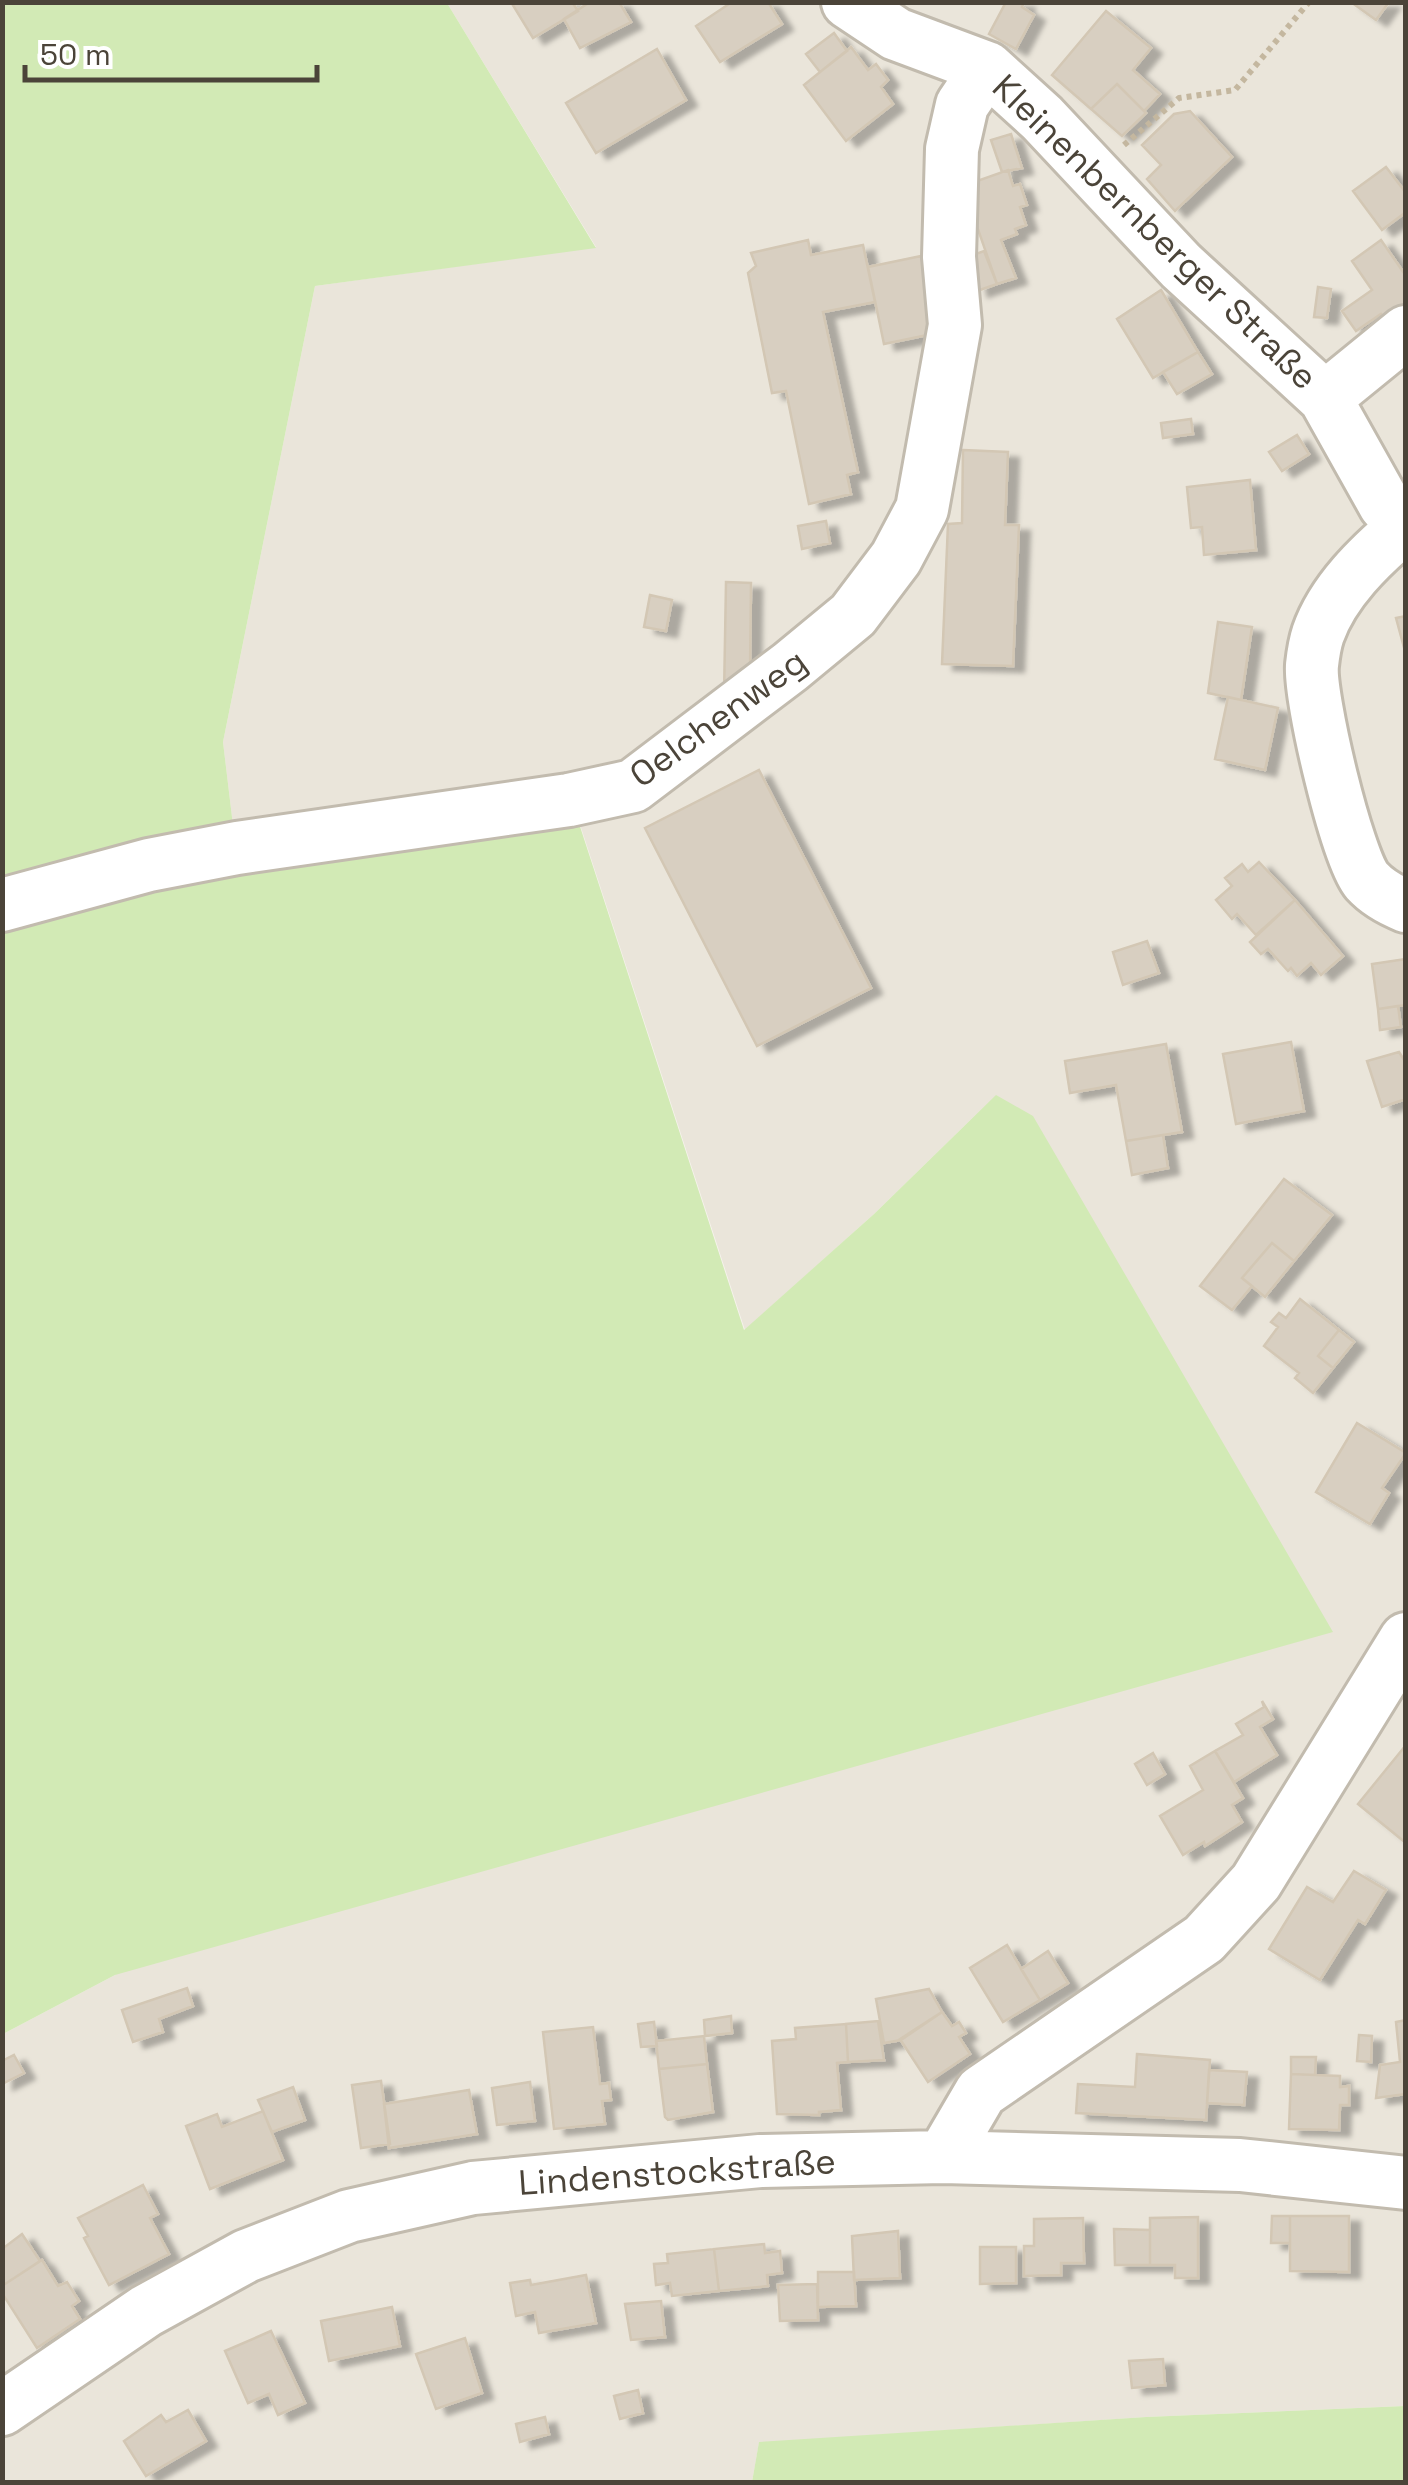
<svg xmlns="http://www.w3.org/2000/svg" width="1408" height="2485" font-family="'Space Grotesk',sans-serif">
	<defs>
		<filter id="shadow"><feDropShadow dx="11" dy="6" stdDeviation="2.5" flood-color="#0004"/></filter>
	</defs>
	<rect width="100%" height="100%" fill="#f6f3ec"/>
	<!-- residential -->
	<path fill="#eae5da" d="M447,3H1405V2406L1146,2417L759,2443L752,2482H3V2034L115,1975L995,1096L874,1214L745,1330L570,794L235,842L223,742L315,286L596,247Z"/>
	<!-- green -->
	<path fill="#d2eab5" d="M2,3H447L596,248L315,286L223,742L235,842L2,900Z
		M573,805L744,1330L874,1214L996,1095L1033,1116L1333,1632L115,1975L3,2034V910Z
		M1405,2406V2482H752L759,2442L1146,2417Z"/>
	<!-- building -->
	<path fill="#d8cfc1" stroke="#d3c7b4" stroke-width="2.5" filter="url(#shadow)" d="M511,2H572L578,11L533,38Z
		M590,2H619L631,22L580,48L564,19Z
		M732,2H768L782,24L720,62L696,26Z
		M1006,2H1024L1022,7L1034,15L1016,49L989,34Z
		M1351,2H1389L1376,20Z
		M1106,11L1151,48L1133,70L1160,94L1144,111L1117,84L1091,109L1052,75Z
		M834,33L847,51L820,72L806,54Z
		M851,47L868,70L876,64L888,80L881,87L893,104L846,141L804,85Z
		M657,49L686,100L596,153L566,103Z
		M1117,84L1146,113L1122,136L1091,109Z
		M1190,111L1232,157L1175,211L1147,179L1161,165L1142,145L1174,114Z
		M1011,134L1022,168L1002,172L991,140Z
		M1386,167L1406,193V212L1382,230L1353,191Z
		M1008,170L1013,186L1020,184L1027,205L1020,207L1026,225L1015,229L1017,234L1001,240L1016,278L997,284L963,186Z
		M808,240L811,255L863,245L875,302L823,312L858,472L847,475L851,494L809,504L786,391L772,393L748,273L756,266L751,253Z
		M1381,240L1406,276V319L1392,327L1381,314L1356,331L1342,311L1372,290L1352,261Z
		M984,251L997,284L977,291L970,256Z
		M921,256L937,333L884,344L868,267Z
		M1318,287L1331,289L1327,318L1314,317Z
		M1161,290L1198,352L1153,378L1117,319Z
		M1198,352L1212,374L1177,394L1163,372Z
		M1191,419L1193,434L1163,438L1161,423Z
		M1297,435L1309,454L1282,471L1269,452Z
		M963,450L1008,452L1005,525H1019L1013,666L942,664L948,524L962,523Z
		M1250,480L1256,550L1204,555L1202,527L1191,528L1187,487Z
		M826,521L830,543L802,549L798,526Z
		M726,582L751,583L750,672L724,696Z
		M650,595L672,600L666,631L644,627Z
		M1406,616V655L1396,618Z
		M1218,622L1252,627L1241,700L1208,693Z
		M1228,697L1278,708L1265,770L1215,759Z
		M759,770L871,988L757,1046L645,828Z
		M1259,862L1295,900L1256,935L1237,914L1232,919L1216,900L1232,886L1225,878L1242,864L1248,872Z
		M1295,900L1343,956L1321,975L1311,963L1297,976L1291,968L1288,971L1268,949L1261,954L1250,942Z
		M1147,941L1159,973L1123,985L1113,952Z
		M1406,959V1005L1378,1009L1372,964Z
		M1398,1006L1401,1027L1380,1030L1378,1009Z
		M1291,1042L1304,1111L1236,1124L1223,1054Z
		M1166,1044L1182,1132L1126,1141L1116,1085L1070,1093L1065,1061Z
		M1399,1052L1406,1063V1099L1382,1107L1367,1061Z
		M1163,1135L1168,1168L1132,1175L1126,1141Z
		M1284,1179L1332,1215L1294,1261L1272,1243L1242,1278L1252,1286L1232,1310L1200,1286Z
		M1272,1243L1294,1261L1265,1297L1242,1278Z
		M1300,1299L1339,1330L1318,1356L1333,1368L1313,1393L1295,1378L1299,1373L1264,1346L1278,1327L1271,1322L1279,1313L1286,1318Z
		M1339,1330L1354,1342L1333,1368L1318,1356Z
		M1357,1423L1406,1453L1382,1488L1389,1493L1370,1524L1316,1492Z
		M1262,1701L1273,1719L1260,1727L1277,1755L1234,1782L1215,1751L1243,1735L1236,1724L1264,1707Z
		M1406,1745V1843L1358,1804Z
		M1215,1751L1243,1798L1232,1805L1242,1822L1205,1846L1204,1842L1183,1855L1160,1816L1203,1790L1190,1766Z
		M1153,1753L1165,1774L1147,1785L1135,1764Z
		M1354,1871L1386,1890L1365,1924L1358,1920L1320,1980L1269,1949L1307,1887L1333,1902Z
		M1007,1945L1040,2000L1003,2022L970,1968Z
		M1048,1951L1068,1983L1040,2000L1021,1969Z
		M187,1988L193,2006L159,2019L163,2032L133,2042L122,2010Z
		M929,1989L942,2012L901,2040L884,2043L876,1999Z
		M942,2012L952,2026L959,2022L966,2033L959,2037L970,2054L928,2082L900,2039Z
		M731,2016L732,2033L705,2036L704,2020Z
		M1406,2020V2094L1376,2098L1380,2065L1400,2062L1396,2022Z
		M878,2021L884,2060L848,2062L846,2024Z
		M654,2022L657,2046L641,2047L638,2024Z
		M846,2024L848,2062L837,2063L841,2110L819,2112V2115L777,2114L772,2041L796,2039L795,2028Z
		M593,2027L600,2084L609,2083L611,2100L602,2101L605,2124L554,2129L543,2032Z
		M1359,2035L1372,2036L1371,2062L1357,2061Z
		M704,2036L707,2064L659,2069L656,2041Z
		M1137,2054L1210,2060L1206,2120L1076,2113L1078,2084L1135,2087Z
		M14,2055L24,2073L2,2084V2061Z
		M1291,2057H1316L1315,2075L1291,2074Z
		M707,2064L713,2112L668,2120L665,2117L659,2069Z
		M1209,2070L1247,2072L1244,2105L1207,2103Z
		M1291,2074L1340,2076V2087L1349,2086V2105H1340L1339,2130L1289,2129Z
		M381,2081L390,2144L361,2148L352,2085Z
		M530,2082L535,2121L497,2125L492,2088Z
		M293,2087L305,2120L272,2132L258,2100Z
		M469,2090L477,2134L389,2148L384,2104Z
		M263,2111L283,2160L210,2189L186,2126L217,2114L222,2127Z
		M143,2185L158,2214L150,2218L169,2254L109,2285L84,2238L88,2236L78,2218Z
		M1272,2216H1290V2243H1271Z
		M1290,2216H1349V2272L1290,2271Z
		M1198,2217V2278H1175V2265H1150V2218Z
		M1083,2218L1084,2263H1061V2275L1024,2276V2246H1034V2219Z
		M1114,2229L1150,2230V2265H1115Z
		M898,2231L900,2278L854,2280L852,2236Z
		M22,2234L40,2261L2,2286V2249Z
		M764,2244L765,2253L780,2251L782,2273L767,2275L768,2286L719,2291L714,2249Z
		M980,2247H1016V2283L980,2284Z
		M714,2249L719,2291L672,2296L670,2283L656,2285L654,2264L668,2263L667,2254Z
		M42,2260L58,2286L67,2282L79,2301L72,2306L80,2319L37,2348L2,2293V2286Z
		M818,2272H854L856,2306L818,2307Z
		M586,2275L596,2323L539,2333L535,2312L516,2316L510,2283L530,2280L531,2285Z
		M817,2284L818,2320L780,2321L778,2285Z
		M661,2301L665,2337L631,2340L625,2304Z
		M392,2307L400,2346L329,2361L321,2321Z
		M271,2331L305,2403L278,2415L269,2394L248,2403L225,2351Z
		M465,2338L482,2393L436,2409L416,2354Z
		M1163,2359L1165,2385L1132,2388L1129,2361Z
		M638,2390L643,2413L620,2419L614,2396Z
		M188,2410L206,2441L146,2476L124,2441L161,2415L166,2422Z
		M545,2417L549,2434L520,2442L516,2424Z"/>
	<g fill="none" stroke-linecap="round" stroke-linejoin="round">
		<defs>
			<path id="minor" d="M848,2L896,34L987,68L1042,118L1181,266L1325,398L1385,505L1406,527
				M1325,398L1406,332
				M1404,527C1370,556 1333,591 1318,634C1315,643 1313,656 1312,665C1309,697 1347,858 1367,881C1378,893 1391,900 1406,906
				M2,905L149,865L237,848L569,800L633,786L790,667L853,615L896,558L922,509L955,325L949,257L952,149L962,105L987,68
				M943,2157L981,2092L1204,1939L1256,1882L1406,1639
				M2,2409L146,2311L246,2256L349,2216L473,2188L760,2161L943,2157L1240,2165L1406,2183"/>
		</defs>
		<!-- minor casing -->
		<use href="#minor" stroke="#c2bbae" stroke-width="58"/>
		<!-- path -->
		<path stroke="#c4b79f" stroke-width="6" stroke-dasharray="5 5" stroke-linecap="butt" d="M1124,145L1179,98L1235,90L1309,2"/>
		<!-- minor -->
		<use href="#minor" stroke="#fff" stroke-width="52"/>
	</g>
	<g text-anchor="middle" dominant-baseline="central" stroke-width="10" stroke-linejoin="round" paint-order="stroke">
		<!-- street labels -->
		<g font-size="35" fill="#4b4439" stroke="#fff">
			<text transform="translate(1155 232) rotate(44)">Kleinenbernberger Straße</text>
			<text transform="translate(718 718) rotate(-36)">Oelchenweg</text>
			<text transform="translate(677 2172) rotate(-4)">Lindenstockstraße</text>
		</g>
	</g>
	<!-- border -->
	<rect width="1408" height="2485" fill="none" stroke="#4b4439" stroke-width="10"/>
	<!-- scale -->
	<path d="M25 65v15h292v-15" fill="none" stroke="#4b4439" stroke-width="5"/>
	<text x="40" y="65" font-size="30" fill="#4b4439" stroke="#ffffff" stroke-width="8" paint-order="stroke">50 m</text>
</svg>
